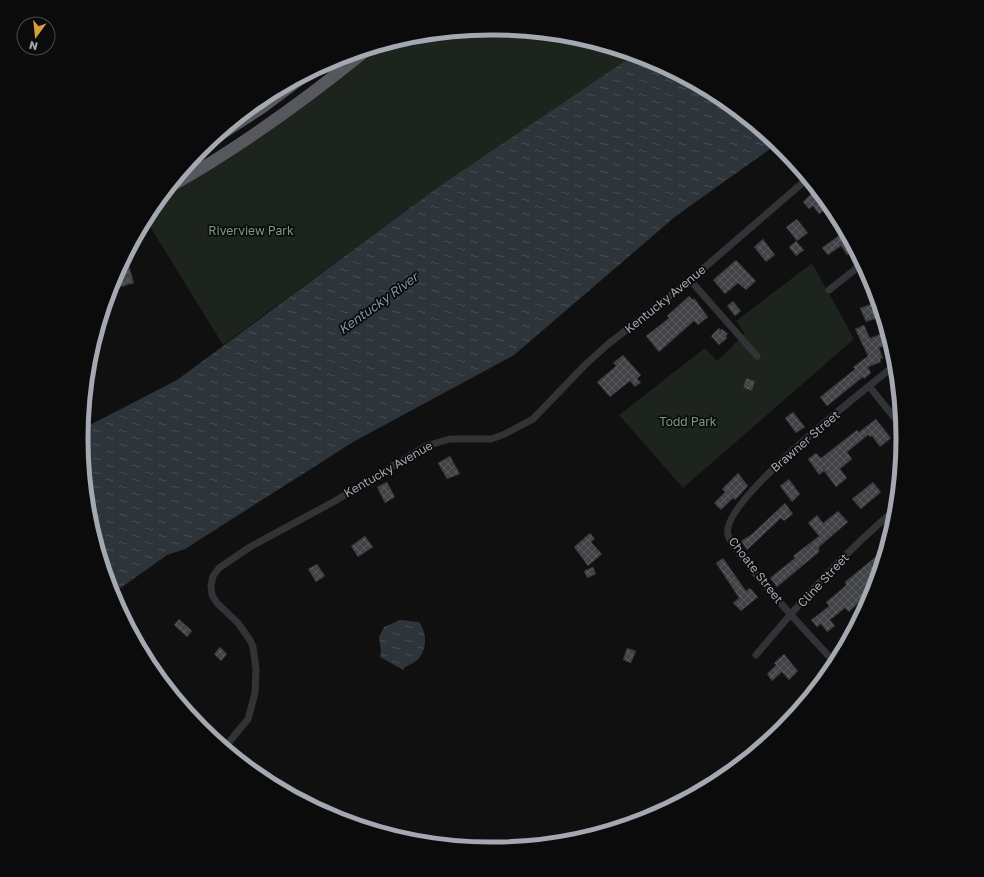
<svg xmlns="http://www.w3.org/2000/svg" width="984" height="877" font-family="'Golos Text',sans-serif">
	<defs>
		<pattern id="water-ripples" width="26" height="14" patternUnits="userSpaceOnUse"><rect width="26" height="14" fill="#2d353a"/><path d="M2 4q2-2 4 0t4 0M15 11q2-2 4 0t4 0" fill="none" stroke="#484f54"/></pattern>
		<pattern id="building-cross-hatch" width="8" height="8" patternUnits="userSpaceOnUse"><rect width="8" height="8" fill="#424347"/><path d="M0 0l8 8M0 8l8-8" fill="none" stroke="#5a5b5f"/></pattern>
	</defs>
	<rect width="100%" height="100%" fill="#101011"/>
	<!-- green -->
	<path fill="#1d231d" d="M499,29L523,31L528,37L535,32L572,36L634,55L441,185L223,345L146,220L155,205L381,45L412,36L463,31L471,38Z
		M812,263L854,339L683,488L619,415L705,348L717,361L745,334L736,321Z"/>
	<!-- water -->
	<path fill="url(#water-ripples)" d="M634,55L649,59L720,97L777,144L676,216L514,355L353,442L185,549L167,555L112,594L89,518L82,438V429L177,380L441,185Z
		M400,620L419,622C428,633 427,652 416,661C411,665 406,665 403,670L380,657L381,652L379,637L384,627Z"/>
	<!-- building -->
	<path fill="url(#building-cross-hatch)" stroke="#2a2b2d" d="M816,189L828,207L819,214L813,206L809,209L803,202Z
		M797,219L808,233L797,241L786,227Z
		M841,234L842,236L846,234L855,251L847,255L841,246L828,255L822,248Z
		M763,239L775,255L766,262L754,247Z
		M796,241L804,250L796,256L789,247Z
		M126,256L134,283L110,290L113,281Z
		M736,260L756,281L746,290L738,283L725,294L713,280Z
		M689,296L693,300L694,298L708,317L698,325L694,321L659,352L646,336L669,318L667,316Z
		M733,301L741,311L735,316L727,306Z
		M877,302L882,316L866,322L860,308Z
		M864,325L870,338L887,332L890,344L879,348L883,358L880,359L881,362L868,367L871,373L864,379L863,377L827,406L820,397L855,369L853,367L868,356L855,329Z
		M719,328L720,330L722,329L728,334L726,336L727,338L719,345L711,336Z
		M623,355L641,375L637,379L641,382L635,387L630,381L610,397L597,382L616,366L613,363Z
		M746,378L755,381L752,391L743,388Z
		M793,412L805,427L796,433L785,418Z
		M876,419L891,438L880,447L872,436L870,437L868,435L847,452L852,459L840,469L847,478L836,487L824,471L819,475L808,459L816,453L821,458L857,430L859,432Z
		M450,456L460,474L447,479L438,463Z
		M738,473L748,486L735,500L733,498L721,510L714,503L725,492L722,489Z
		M789,479L800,494L792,502L780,486Z
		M387,482L395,497L385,503L377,487Z
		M873,482L881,492L861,509L852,499Z
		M785,503L793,514L784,521L781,518L747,550L741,541L751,535Z
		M838,511L848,522L819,547V552L777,587L770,578L795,558L793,556L819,536L808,523L817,515L823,523Z
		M590,533L595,539L591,542L602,554L588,566L574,547Z
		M365,536L373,547L358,557L351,546Z
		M885,549L871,597L868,594L849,612L845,608L830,620L835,626L827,632L821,624L817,627L811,620L829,606L826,602L843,588L846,585L845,582Z
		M723,558L746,591L750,588L758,597L741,611L733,603L739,598L716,563Z
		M317,564L325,576L316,582L308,569Z
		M593,567L596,574L587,578L584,571Z
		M179,619L192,631L187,637L174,625Z
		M220,647L227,654L221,661L214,654Z
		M627,648L636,651L631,663L623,660Z
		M784,654L798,671L789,680L782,672L772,681L767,674L776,665L774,663Z"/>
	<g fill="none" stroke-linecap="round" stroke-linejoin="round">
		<!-- minor -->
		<path stroke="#323336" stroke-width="7" d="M690,280L757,356
			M829,290L862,264
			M869,386L901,426
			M756,655C799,604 844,552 895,510
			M835,663C805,630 774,598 747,563C741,555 731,545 728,535C718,502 867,388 895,365
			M225,747L248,719L255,693L256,669L253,647L250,640L238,623L217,603L212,595L211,586L213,576L219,568L250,547L335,501L426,446L450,439H491L505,434L533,419L585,365L607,345L690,280L807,179"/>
		<!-- trunk -->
		<path stroke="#56585e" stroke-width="12" d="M212,140L263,107L307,74
			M171,186C241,147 305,100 368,49"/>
	</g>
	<g text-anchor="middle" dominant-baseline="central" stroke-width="3.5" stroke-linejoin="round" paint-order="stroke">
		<!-- park labels -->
		<g font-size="12" fill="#7c9a7c" stroke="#0b0b0c">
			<text x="251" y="230">Riverview Park</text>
			<text x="688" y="421">Todd Park</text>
		</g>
		<!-- street labels -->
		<g font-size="12" fill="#a3a8b1" stroke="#0b0b0c">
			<text transform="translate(665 299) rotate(-39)">Kentucky Avenue</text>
			<text transform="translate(805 441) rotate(-41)">Brawner Street</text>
			<text transform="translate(388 469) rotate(-30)">Kentucky Avenue</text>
			<text transform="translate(756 570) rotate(52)">Choate Street</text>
			<text transform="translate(823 580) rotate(-47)">Cline Street</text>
		</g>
		<!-- water labels -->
		<g font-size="13" font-style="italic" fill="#7d97a8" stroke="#0b0b0c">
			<text transform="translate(378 303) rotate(-36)">Kentucky River</text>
		</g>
	</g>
	<!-- crop -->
	<path d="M0 0H984V877H0ZM491 35H493A403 403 0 0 1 896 438V439A403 403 0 0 1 493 842H491A403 403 0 0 1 88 439V438A403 403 0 0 1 491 35Z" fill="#0b0b0c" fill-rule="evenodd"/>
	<path fill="none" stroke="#a3a8b1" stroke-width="5" d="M491 35H493A403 403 0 0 1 896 438V439A403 403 0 0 1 493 842H491A403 403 0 0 1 88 439V438A403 403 0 0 1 491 35Z"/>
	<!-- north arrow -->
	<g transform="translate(36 36) rotate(195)"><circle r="19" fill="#0b0b0c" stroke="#484a4e"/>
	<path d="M0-3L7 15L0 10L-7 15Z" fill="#db9c3e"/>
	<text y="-6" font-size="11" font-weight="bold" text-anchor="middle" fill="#a3a8b1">N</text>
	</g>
</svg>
